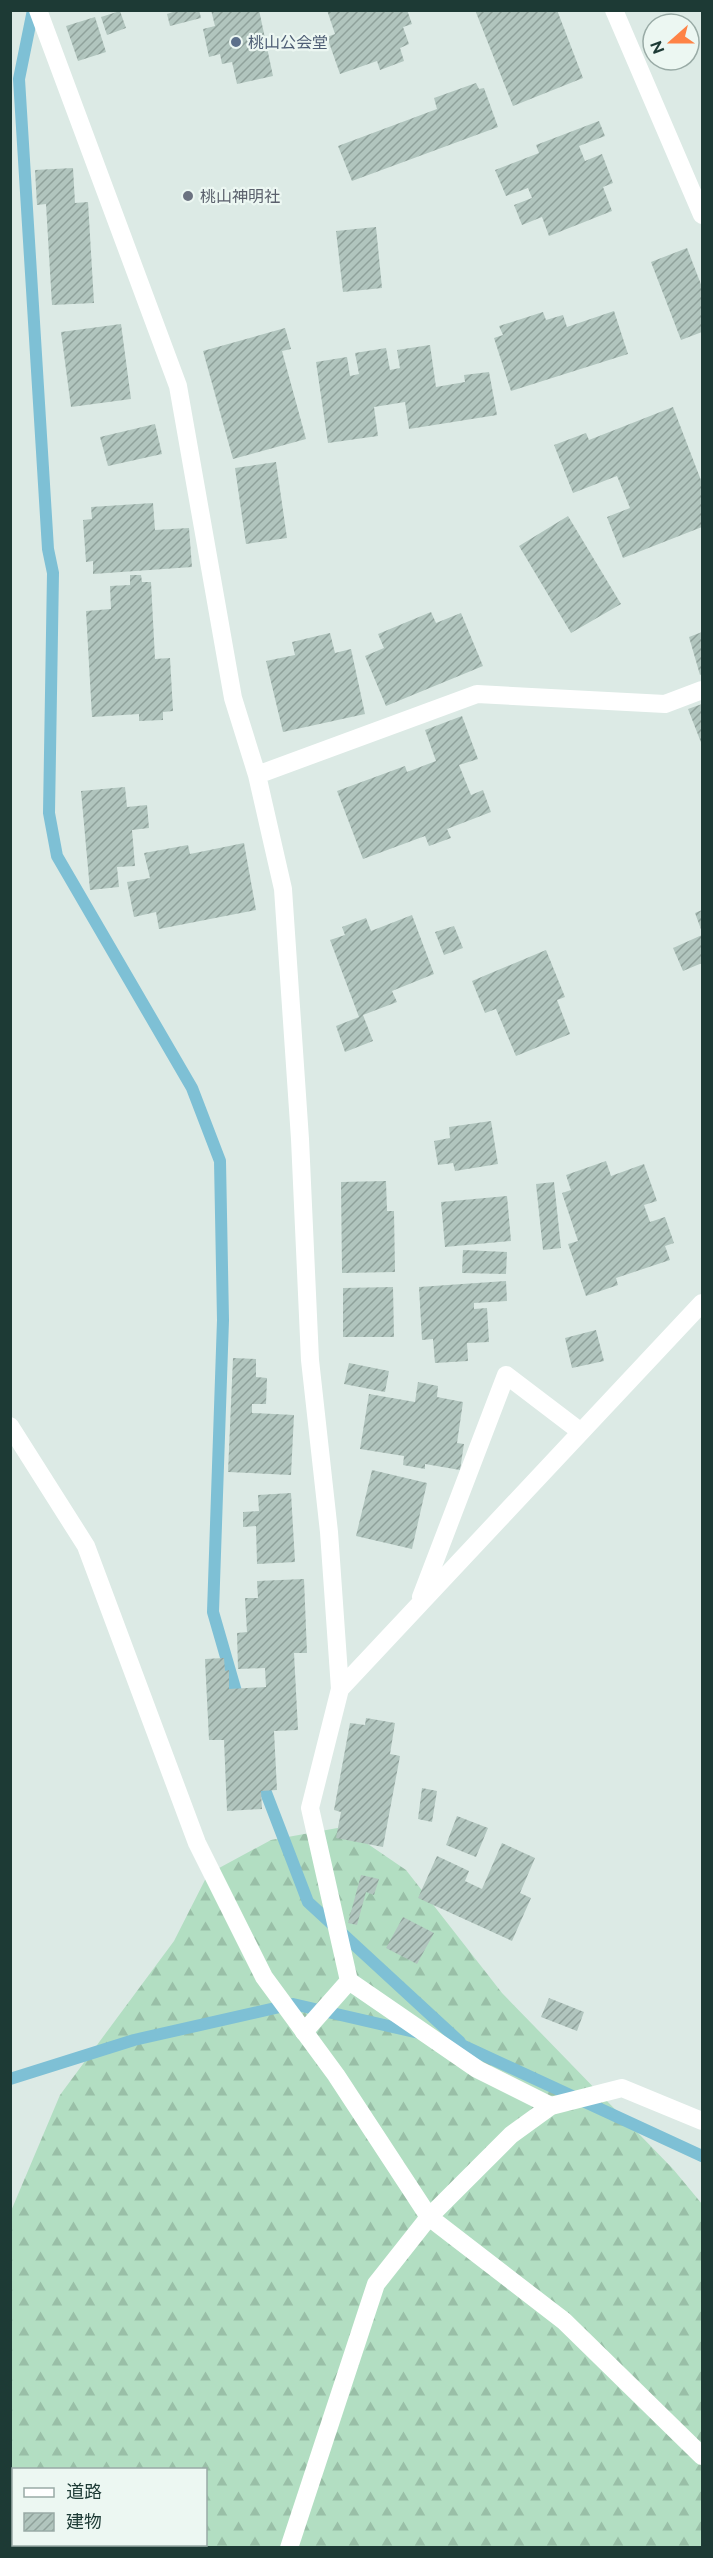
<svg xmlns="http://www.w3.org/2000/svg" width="713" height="2558" font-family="Raleway,'Noto Sans JP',sans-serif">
	<defs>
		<pattern id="forest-firs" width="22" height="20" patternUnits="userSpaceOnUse" patternTransform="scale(1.5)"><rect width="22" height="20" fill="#b2dec2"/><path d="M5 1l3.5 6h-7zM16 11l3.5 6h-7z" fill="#99bfa7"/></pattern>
		<pattern id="building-hatch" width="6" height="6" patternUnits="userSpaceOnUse" patternTransform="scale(1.5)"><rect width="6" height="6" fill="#b1c5be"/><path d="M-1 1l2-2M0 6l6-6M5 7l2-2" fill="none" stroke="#8fa19b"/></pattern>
	</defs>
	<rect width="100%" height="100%" fill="#dceae5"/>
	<!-- forest -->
	<path fill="url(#forest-firs)" fill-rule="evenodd" d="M343,1827L406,1870L502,1993L673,2169L702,2204V2547L11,2548V2211L60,2095L174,1941L208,1874L271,1840ZM14,2470H206V2544H14Z"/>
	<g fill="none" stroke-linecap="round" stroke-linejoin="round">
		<!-- stream -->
		<path stroke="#7ec0d5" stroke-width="12" d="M33,10L19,79L48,549L53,573L49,813L57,856L192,1088L220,1161L223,1320L213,1612L239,1702
			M260,1777L308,1902L460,2042
			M453,2041L702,2156
			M10,2079L134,2040L293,2004L419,2033"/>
	</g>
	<!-- building -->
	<path fill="url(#building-hatch)" d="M179,10H199L201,18L170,26L167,14Z
		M211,10H259L273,76L237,84L232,62L222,64L220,54L209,57L203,29L215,26Z
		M327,10H407L412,24L403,27L409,44L400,48L404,61L380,70L377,61L340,74L327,37L335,34Z
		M475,10H557L583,78L513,106Z
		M120,11L126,28L107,35L101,17Z
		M95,17L106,52L78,61L66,26Z
		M476,83L479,89L484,88L498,127L352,181L338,146L437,109L434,98Z
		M599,121L605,136L579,146L585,161L602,154L613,183L603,187L612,211L549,236L542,217L522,225L514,205L532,198L528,188L506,196L495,170L539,153L536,145Z
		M73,168L75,203L88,202L94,303L52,305L46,204L37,205L35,170Z
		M376,227L382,288L343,292L336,231Z
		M687,248L702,287V332L681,340L651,262Z
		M614,311L628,354L511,391L494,338L503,335L499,326L543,312L546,320L563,315L567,327Z
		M121,324L131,399L71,407L61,332Z
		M285,328L291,349L282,351L306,439L233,459L203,351Z
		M430,345L436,387L465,382L464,375L489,372L497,415L409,429L405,402L374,407L378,436L328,443L316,362L347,357L350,376L359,374L355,353L386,348L390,370L400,368L397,350Z
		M673,407L702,483V527L623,558L607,517L630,508L617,476L573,493L554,445L586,433L589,440Z
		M155,424L162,454L108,466L100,437Z
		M276,462L287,538L246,544L235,468Z
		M153,503L155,530L189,528L192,567L93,574V561L86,562L83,520L92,519L91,507Z
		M568,516L621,604L571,633L519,546Z
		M130,575H141L142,582H151L155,659L170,658L173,711L163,712V720L139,721V714L92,717L86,611L111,609L110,586L130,585Z
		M431,612L436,623L461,613L483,666L386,706L365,656L384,648L378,634Z
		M702,632V674L700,675L689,637Z
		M330,633L335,653L351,649L365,714L283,732L266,661L295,655L292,642Z
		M702,704V745L688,709Z
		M462,716L478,759L459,765L471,795L483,790L491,812L447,829L451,838L429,846L425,836L363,859L337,791L405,766L407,772L436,761L425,730Z
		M125,787L127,807L147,805L149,828L132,830L135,866L117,867L119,887L90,890L81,791Z
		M244,843L256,910L159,929L156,912L134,917L127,882L150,878L144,853L188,845L190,854Z
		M702,910V932L695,913Z
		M412,915L434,974L392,991L397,1002L363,1015L373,1041L345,1052L336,1026L359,1017L330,940L345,935L342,927L366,918L371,931Z
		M454,926L463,948L444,955L435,932Z
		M702,935V963L683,971L673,948Z
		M546,950L565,997L557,1000L570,1034L516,1056L496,1009L485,1013L472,981Z
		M491,1121L498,1164L455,1171L453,1163L438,1165L434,1141L450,1138L449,1127Z
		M606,1161L611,1176L644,1164L657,1201L644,1205L650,1222L665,1217L674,1243L665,1246L670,1260L616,1278L618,1285L586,1296L568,1244L578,1241L562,1193L571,1190L566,1175Z
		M386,1181L387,1211H394L395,1272L342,1273L341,1182Z
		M554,1182L561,1248L543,1250L536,1184Z
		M507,1196L511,1241L445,1247L441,1202Z
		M463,1250L507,1252L506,1274L462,1273Z
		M506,1281L507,1301L474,1303V1309L487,1308L489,1342L467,1343L468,1361L435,1363L433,1339L422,1340L419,1287Z
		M393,1287L394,1337H343V1288Z
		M596,1330L604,1361L572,1368L565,1338Z
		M233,1358L256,1359V1377L267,1378L266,1404H252V1413L294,1415L291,1475L228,1472Z
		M349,1363L389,1371L385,1392L344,1384Z
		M418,1382L438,1386L437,1397L463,1402L457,1443L464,1444L460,1470L425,1464V1469L403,1465L404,1456L360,1449L369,1394L415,1402Z
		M372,1470L427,1483L412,1549L356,1536Z
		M291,1493L295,1562L257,1564L256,1526L243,1527V1512L259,1511L258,1495Z
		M304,1579L307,1653H294L298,1730L274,1731L277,1790L261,1791L262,1809L227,1811L224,1740H209L205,1659L224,1658L225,1671L229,1670V1689L266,1687L265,1668L238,1669L237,1633L247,1632L245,1598H258L257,1581Z
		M366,1718L395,1723L390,1754L400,1756L383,1847L336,1838L341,1812L334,1810L350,1723L365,1725Z
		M422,1788L437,1791L432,1822L418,1819Z
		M457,1816L488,1828L476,1857L446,1845Z
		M502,1843L535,1858L520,1893L531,1898L512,1941L418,1898L437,1856L469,1871L465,1881L482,1889Z
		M361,1875L379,1879L374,1895L366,1892L357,1925L348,1923Z
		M403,1917L434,1933L417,1964L386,1948Z
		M549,1998L584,2012L577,2031L541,2017Z"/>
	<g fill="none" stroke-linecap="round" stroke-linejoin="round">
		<!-- minor -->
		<path stroke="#fff" stroke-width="18" d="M38,10L178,386L233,698L257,775L283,889L300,1139L310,1360L329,1532L340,1689L702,1303
			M614,10L702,215
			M257,775L477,694L665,704L702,690
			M421,1597L506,1375L581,1432
			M340,1689L310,1808L349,1981L477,2069L551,2106
			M304,2032L349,1981
			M289,2548L376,2284L429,2217"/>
		<!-- tertiary -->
		<path stroke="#fff" stroke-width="18" d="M10,1426L86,1546L197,1843L264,1977L336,2075L429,2217L511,2135L551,2106L622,2088L702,2121
			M429,2217L564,2321L702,2456"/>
	</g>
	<!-- markers -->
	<circle fill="#5c6f8a" stroke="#ecf7f2" stroke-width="2" cx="236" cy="42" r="6"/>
	<circle fill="#6b7280" stroke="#ecf7f2" stroke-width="2" cx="188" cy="196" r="6"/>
	<g text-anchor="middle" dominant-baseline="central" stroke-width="4.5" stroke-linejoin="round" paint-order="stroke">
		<!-- service labels -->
		<g font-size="16" fill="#4e5e75" stroke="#ecf7f2" text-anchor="start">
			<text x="248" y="42">桃山公会堂</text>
		</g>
		<!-- worship labels -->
		<g font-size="16" fill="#5b616d" stroke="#ecf7f2" text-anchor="start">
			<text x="200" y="196">桃山神明社</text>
		</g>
	</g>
	<!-- border -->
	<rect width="713" height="2558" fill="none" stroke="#1d3a35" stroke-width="24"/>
	<!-- legend -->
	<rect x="12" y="2468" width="195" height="78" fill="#ecf7f2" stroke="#99aba6" stroke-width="1.5"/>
	<rect x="24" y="2488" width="30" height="9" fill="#ffffff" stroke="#99aba6" stroke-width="1.5"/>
	<text x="66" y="2498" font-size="18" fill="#1d3a35">道路</text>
	<rect x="24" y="2513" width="30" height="18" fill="url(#building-hatch)" stroke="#99aba6" stroke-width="1.5"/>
	<text x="66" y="2528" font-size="18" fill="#1d3a35">建物</text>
	<!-- north arrow -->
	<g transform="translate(671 42) rotate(249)"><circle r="28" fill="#ecf7f2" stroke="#99aba6" stroke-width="1.5"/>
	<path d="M0-4.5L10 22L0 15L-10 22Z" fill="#fe8346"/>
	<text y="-9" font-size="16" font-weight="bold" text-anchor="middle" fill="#1d3a35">N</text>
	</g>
</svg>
